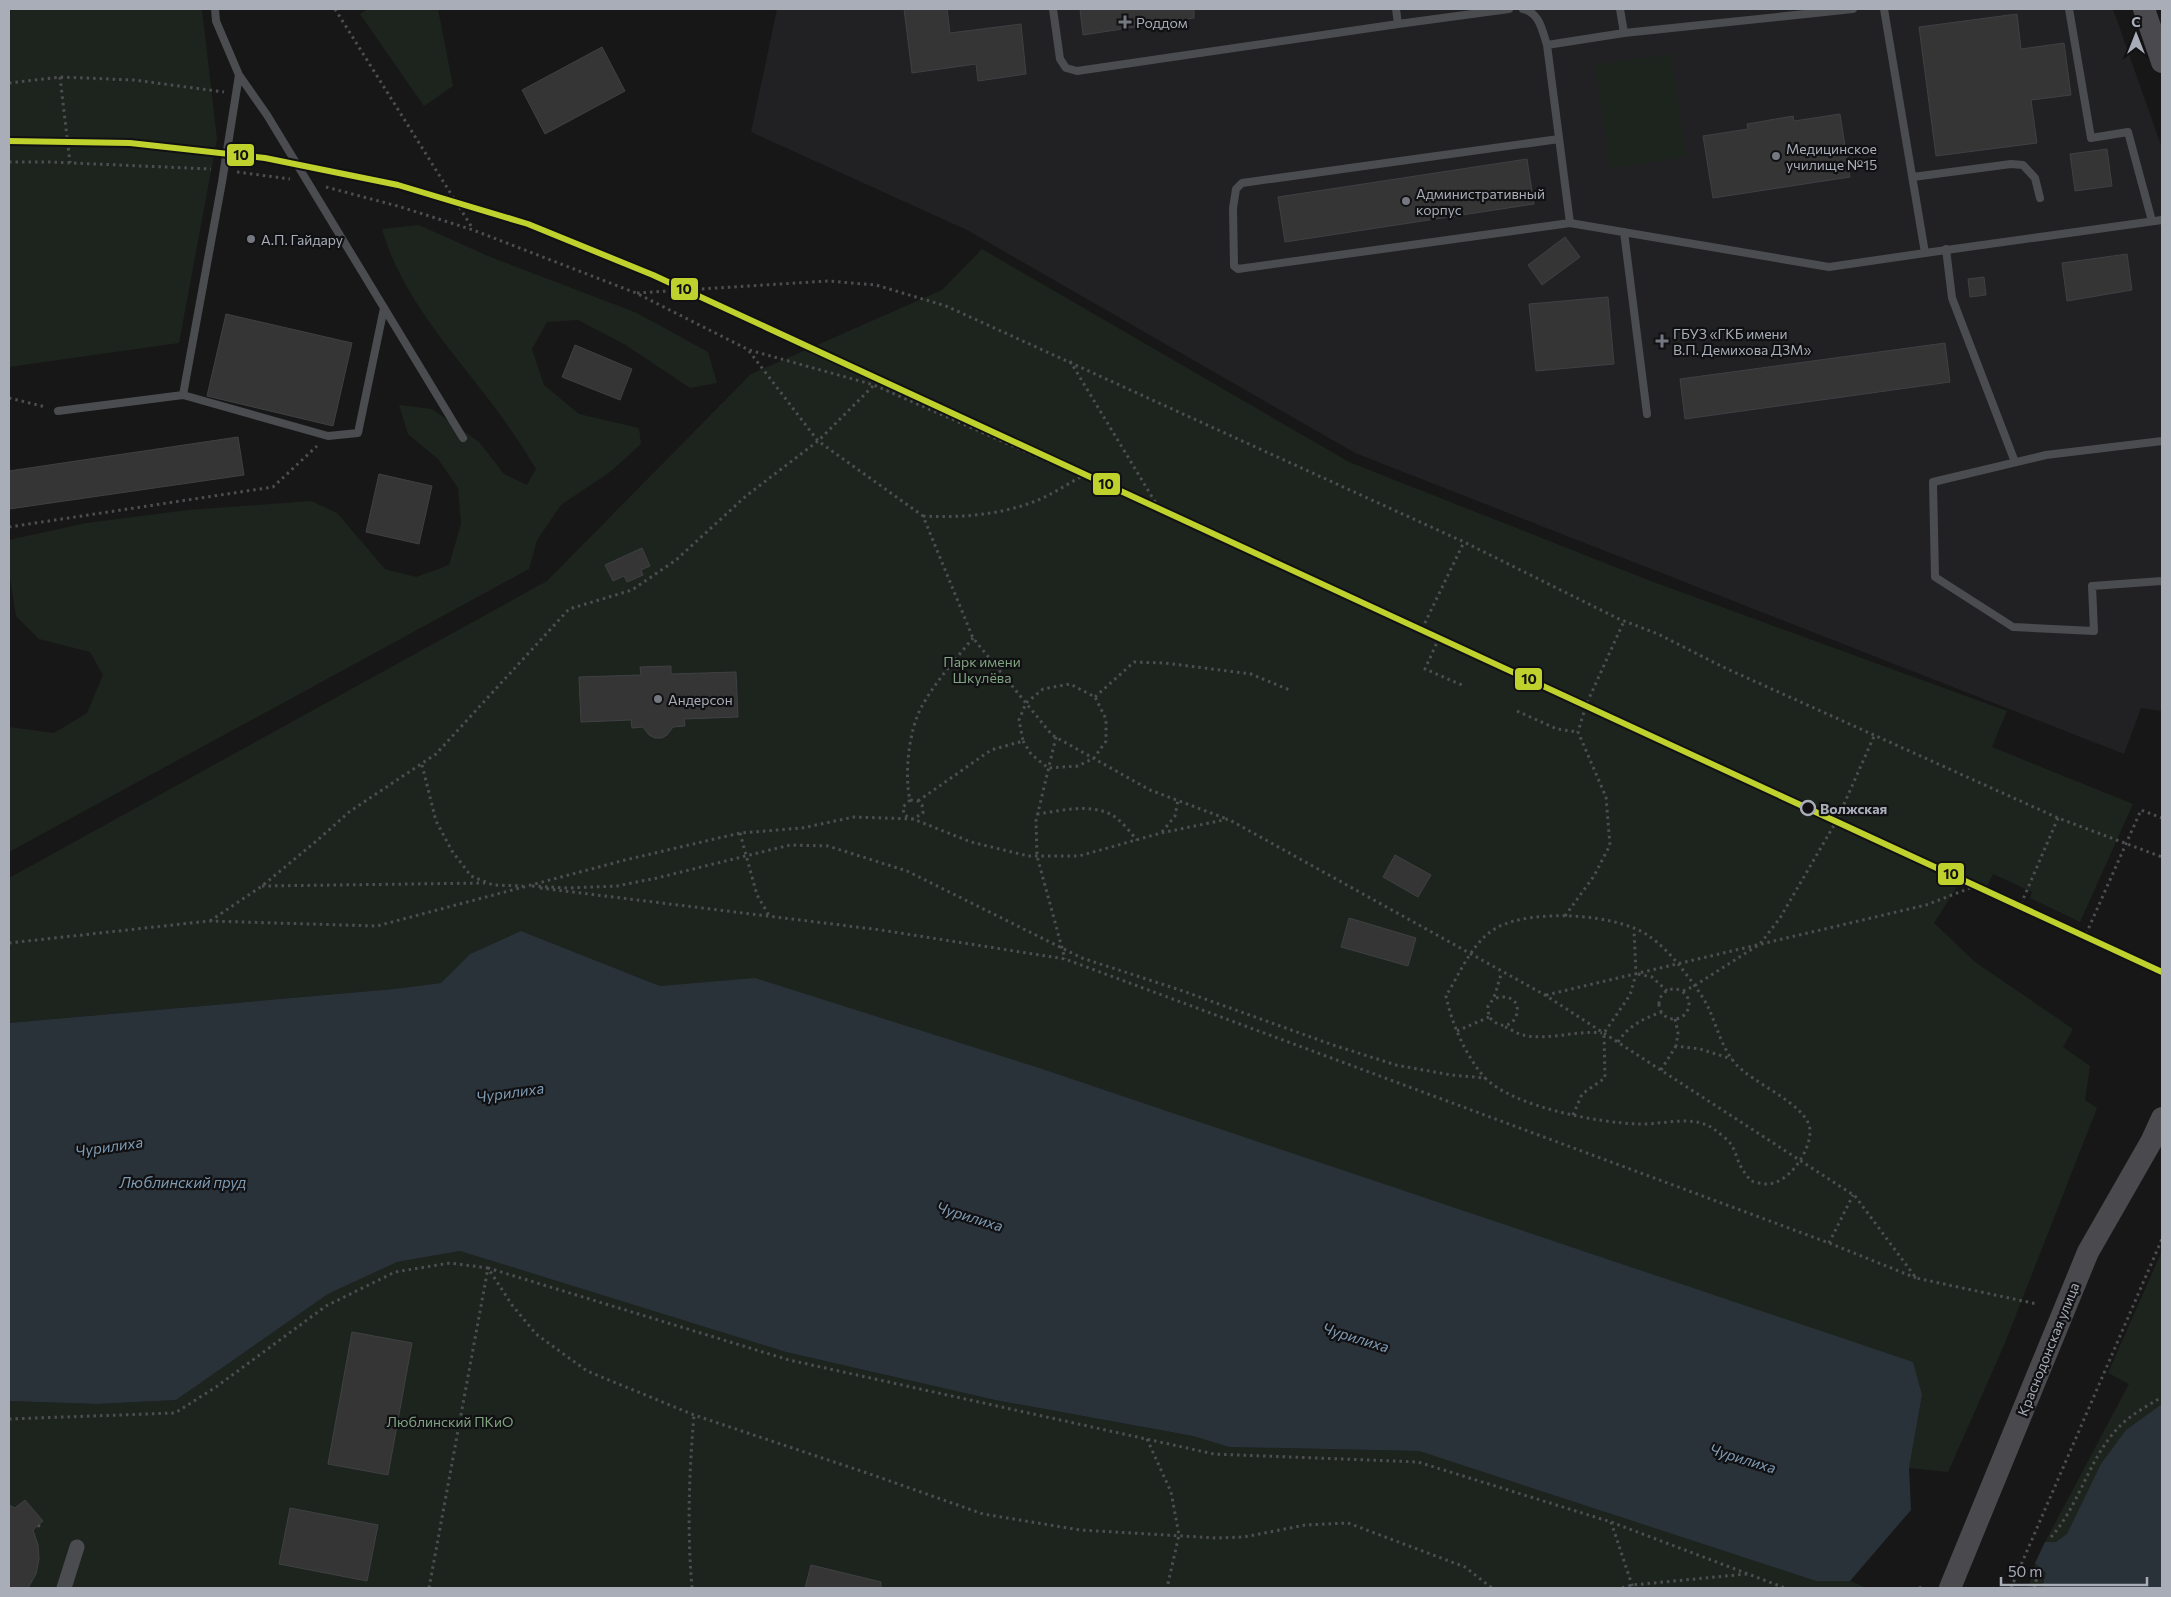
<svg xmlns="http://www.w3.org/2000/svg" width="2171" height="1597" font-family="Commissioner,sans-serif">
	<rect width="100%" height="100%" fill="#171717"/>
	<!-- built -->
	<path fill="#212123" d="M777,9H2113L2162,148V711L2141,708L2124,754L1355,453L967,230L751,132Z"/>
	<!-- green -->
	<path fill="#1d241e" d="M9,9H202L217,139L179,343L9,367Z
		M368,9H438L453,86L424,106L360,14Z
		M1671,54L1686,157L1610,168L1595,65Z
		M419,225L488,256L637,313L708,352L717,383L690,388L624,344L578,320L547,322L532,349L544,385L579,414L639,428L641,444L610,472L561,505L537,540L529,569L9,852V727L54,733L87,713L103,675L90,652L39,639L16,616L9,572V540L86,523L188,510L311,501L337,513L385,569L416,577L449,565L461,524L458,488L438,459L408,434L399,405L432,409L479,442L504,474L527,485L536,469C528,456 520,443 511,430C466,364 405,308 382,229Z
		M982,249L1349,462L1648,580L2007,711L1992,747L2133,804L2080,922L2030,898L2032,892L1993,874L1987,886L1964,876L1934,923L1975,962L2073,1029L2063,1047L2090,1066L2085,1100L2097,1108L2005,1343L1948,1472L1909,1468L1922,1395L685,984L660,986L521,931L470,954L441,983L394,989L9,1023V878L547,581L751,374L942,290Z
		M460,1251L786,1352L995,1400L1193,1436L1229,1447L1419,1451L1816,1581H1850L1867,1588H9V1401L97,1404L176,1400L328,1294L397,1262Z
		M2162,1251V1588H2028L2035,1563L2045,1542L2129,1384L2108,1373Z"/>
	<!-- water -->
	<path fill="#2a3239" d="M521,931L660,986L755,978L1039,1068L1913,1362L1922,1395L1909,1468L1911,1510L1850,1581H1816L1419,1451L1229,1447L1193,1436L995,1400L786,1352L460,1251L397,1262L328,1294L176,1400L97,1404L9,1401V1023L394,989L441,983L470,954Z
		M2162,1404V1588H2042L2046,1573L2035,1563L2045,1542H2056L2067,1534L2101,1464L2126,1430Z"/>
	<!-- building -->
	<path fill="#353536" stroke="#3f4043" d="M904,9H947L950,33L1021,24L1026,74L978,81L976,64L912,73Z
		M1080,9H1194V18L1083,35Z
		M2017,14L2021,49L2064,43L2071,95L2031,100L2037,143L1936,156L1919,27Z
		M602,47L625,91L545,134L522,90Z
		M1840,114L1850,177L1713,198L1703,136L1748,129L1747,124L1793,116L1794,121Z
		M2107,149L2112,186L2075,191L2070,154Z
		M1527,159L1534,204L1285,242L1278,197Z
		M1565,237L1580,257L1542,285L1528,265Z
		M2127,254L2132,290L2067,301L2062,263Z
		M1984,277L1986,295L1970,297L1968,279Z
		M1608,297L1614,364L1536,371L1529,304Z
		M226,314L352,343L333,426L207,396Z
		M1945,343L1950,382L1685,419L1680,379Z
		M575,345L632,369L620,400L562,377Z
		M238,437L244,475L9,509V471Z
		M379,474L432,486L419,544L366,532Z
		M642,548L650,566L641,570L643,575L627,582L624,576L613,581L605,565Z
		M671,666V674L736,672L738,717L684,719L685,726L673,727L667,735L662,738H655L649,735L643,727L632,728L631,720L581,722L579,677L641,675L640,667Z
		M1395,855L1431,875L1418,897L1383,877Z
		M1349,918L1416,938L1408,966L1341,947Z
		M352,1332L412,1343L388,1475L328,1464Z
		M25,1500L43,1521L33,1530L38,1545L39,1559L36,1574L28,1588H9V1505L15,1508Z
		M290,1508L378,1525L367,1581L279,1564Z
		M811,1565L881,1582V1588H805Z"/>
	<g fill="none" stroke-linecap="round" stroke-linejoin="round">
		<!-- path -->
		<path stroke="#4d4e52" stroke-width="3" stroke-dasharray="2.5 4" stroke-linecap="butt" d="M335,9L473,229
			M60,77L70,163
			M9,83L60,77L134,80L224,92
			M9,162H49L211,169
			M237,172L290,179
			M326,187L401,207L473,230L636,293L749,350L874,385L1161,511L1422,629L2162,969
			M637,293L828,281L876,285L946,306L1464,542L1619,619L1658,634L1723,667L2058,818L2162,857
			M749,351L818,441L923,516L973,638L1052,735L1150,790L1227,819
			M1070,361L1160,510
			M9,398L46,407
			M923,516C960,518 999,515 1033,502C1050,496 1065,485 1081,477
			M9,527L273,487L317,446
			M1422,629L1464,542
			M1439,638L1425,669L1464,686
			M1095,697L1134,662L1165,663L1251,674L1292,691
			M1517,711L1557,729L1578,732
			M1056,737L1036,821L1037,856L1065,959
			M422,765L436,821L452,851L471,876L493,885L523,886
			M910,800L903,807L904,815L913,819L923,813L922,805L918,801L910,800C904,774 909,729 922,706C936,681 955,660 973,638
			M918,801L991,750L1023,741L1019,720L1026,703L1043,689L1070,684L1095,697L1106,719V741L1094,758L1078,766L1048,768L1031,754L1023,741
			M1037,814C1060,811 1086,804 1108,813C1120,818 1129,831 1137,840
			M1162,832L1175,816L1178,800
			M740,833L757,895L770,917
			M262,886L485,883
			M532,886L567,888L617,886L657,878L790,845L828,846L907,871L1082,958L1180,990L1333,1045L1396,1065L1451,1075L1485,1078C1514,1107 1599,1123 1639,1124C1663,1125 1692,1114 1714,1129C1719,1133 1727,1139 1731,1144C1735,1150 1737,1159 1740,1165C1743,1171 1747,1176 1751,1181C1755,1182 1761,1184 1766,1184C1788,1185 1811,1151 1810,1130C1808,1104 1751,1083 1735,1063C1722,1048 1717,1027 1709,1009C1702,994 1689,978 1679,965C1671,955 1659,943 1649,936C1616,913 1533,909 1498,927C1473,940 1460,973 1446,996C1452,1025 1466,1056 1485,1078
			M540,888L881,930L1065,959L1829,1243L1916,1278
			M2021,904L2058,818
			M1565,916L1594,876L1610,845L1606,797L1578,732L1586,705L1624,621
			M210,921L262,886L320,838L349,812L436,754L569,609L632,590L676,560L746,496L818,441L873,386
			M2086,934L2141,810L2162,818
			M9,943L209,921L377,926L625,860L740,833L802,828L854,817L913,819L971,842L1028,856H1079L1161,833L1228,819L1545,995L1855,1196L1916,1278L2037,1304
			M1638,974L1652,977L1667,991
			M1659 1004a15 15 0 1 1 30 0a15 15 0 1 1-30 0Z
			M1683,991L1694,986L1760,944L1780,918L1837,820L1875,734
			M1546,995L1926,905L1978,885
			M1496,998C1533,989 1516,1046 1489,1017L1488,1006C1497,996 1497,984 1502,972
			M1675,1019L1678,1033L1676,1046L1700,1049L1732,1059
			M1505,1027C1511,1029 1517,1034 1523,1035C1548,1041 1576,1030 1602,1033
			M1457,1031L1489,1017
			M1618,1042C1628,1026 1644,1018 1662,1012
			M1661,1070L1676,1046
			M1573,1115L1582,1094L1605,1078L1604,1033L1630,995L1636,974L1634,930
			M1829,1243L1853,1195
			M9,1419L175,1413L216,1387L326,1306L395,1272L450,1263L488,1268L512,1305L536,1334L587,1371L694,1415L870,1474L983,1514L1080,1530L1217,1538L1244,1537L1305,1525L1348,1523L1465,1567L1492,1588
			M1147,1439L1171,1492L1179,1535L1167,1588
			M1611,1522L1633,1588
			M38,1525L40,1527L43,1525
			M2051,1537C2079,1506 2089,1458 2118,1428C2130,1415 2147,1406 2162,1397
			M429,1588L488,1268L789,1360L1214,1454L1418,1462L1611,1522L1785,1588
			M692,1588C687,1530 689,1474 694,1415
			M1622,1588L1632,1585L1747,1574
			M1919,1588L1924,1587
			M2011,1588L2162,1239
			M2034,1588L2038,1574"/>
		<!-- lane -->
		<path stroke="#4b4c50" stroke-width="8" d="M1053,9L1060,59L1066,68L1077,71L1398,24
			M1396,9L1398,24L1509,9
			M1523,9C1540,13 1542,30 1547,45L1624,33L1853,9
			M1620,9L1624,33
			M1884,9L1925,253L2162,220
			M2069,9L2091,138L2128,132L2152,221
			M1547,45L1570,223
			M239,75L267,115L463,438
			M1559,139L1242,183L1236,189L1233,208L1234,266L1238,269L1570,223L1829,267L1925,253
			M1913,177L2011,164L2023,165L2035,178L2040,198
			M1624,232L1647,414
			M1946,249L1952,298L2015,462
			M183,395L328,436L358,433L384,308
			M58,411L183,395L222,182L239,75L216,21L215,9
			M2162,441L2046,455L1933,482L1935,577L2013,627L2094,631L2092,586L2162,581"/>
		<!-- street -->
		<path stroke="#4b4c50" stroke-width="15" d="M64,1588L77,1547"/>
		<!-- secondary -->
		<path stroke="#4a4a4e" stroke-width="22" d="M2144,9L2162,62
			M1950,1588L2088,1252L2151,1142L2162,1118"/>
		<defs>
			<path id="metro-1" d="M9,141L130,143L265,158L398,185L528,224L653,275L2162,972"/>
		</defs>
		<!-- metro-1 casing -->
		<use href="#metro-1" stroke="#111113" stroke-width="10"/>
		<!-- metro-1 -->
		<use href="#metro-1" stroke="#bed12c" stroke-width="6"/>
	</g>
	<!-- markers -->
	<g fill="#757880" stroke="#111113" stroke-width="2">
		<path d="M1122.5 14.5h5v5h5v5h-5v5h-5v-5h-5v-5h5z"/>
		<circle cx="1776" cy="156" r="5"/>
		<circle cx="1406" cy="201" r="5"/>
		<circle cx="251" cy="239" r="5"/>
		<path d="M1659.5 333.5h5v5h5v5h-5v5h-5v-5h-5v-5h5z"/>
		<circle cx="658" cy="699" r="5"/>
	</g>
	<circle fill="#111113" stroke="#a8adb8" stroke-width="2.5" cx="1808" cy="808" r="7"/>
	<g text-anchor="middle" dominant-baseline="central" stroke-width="4.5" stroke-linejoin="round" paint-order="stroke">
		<!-- poi labels -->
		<g font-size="14" fill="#a8adb8" stroke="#111113" text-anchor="start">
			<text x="1136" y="22">Роддом</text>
			<text x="1786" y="148">Медицинское<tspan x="1786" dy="16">училище №15</tspan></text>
			<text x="1416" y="193">Административный<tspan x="1416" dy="16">корпус</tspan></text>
			<text x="261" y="239">А.П. Гайдару</text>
			<text x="1673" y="333">ГБУЗ «ГКБ имени<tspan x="1673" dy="16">В.П. Демихова ДЗМ»</tspan></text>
			<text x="668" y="699">Андерсон</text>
		</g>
		<!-- park labels -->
		<g font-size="14" fill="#7fa381" stroke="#111113">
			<text x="982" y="661">Парк имени<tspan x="982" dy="16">Шкулёва</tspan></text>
			<text x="450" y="1421">Люблинский ПКиО</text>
		</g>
		<!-- stop labels -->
		<g font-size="14" font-weight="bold" fill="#a8adb8" stroke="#111113" text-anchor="start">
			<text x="1820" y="808">Волжская</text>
		</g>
		<!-- street labels -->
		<g font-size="14" fill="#a8adb8" stroke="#111113">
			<text transform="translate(2048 1349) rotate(-68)">Краснодонская улица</text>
		</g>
		<!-- water labels -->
		<g font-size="15" font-style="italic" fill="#7f9bb3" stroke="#111113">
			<text transform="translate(510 1092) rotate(-8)">Чурилиха</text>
			<text transform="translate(109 1146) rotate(-8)">Чурилиха</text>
			<text x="183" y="1182">Люблинский пруд</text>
			<text transform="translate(970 1216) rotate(17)">Чурилиха</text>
			<text transform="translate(1356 1337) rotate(17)">Чурилиха</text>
			<text transform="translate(1743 1458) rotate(17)">Чурилиха</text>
		</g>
	</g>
	<g stroke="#111113" stroke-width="2">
		<rect x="226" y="143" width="29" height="24" rx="5" fill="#bed12c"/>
		<rect x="670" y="277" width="29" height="24" rx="5" fill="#bed12c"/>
		<rect x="1092" y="472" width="29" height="24" rx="5" fill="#bed12c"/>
		<rect x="1514" y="667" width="29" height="24" rx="5" fill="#bed12c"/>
		<rect x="1937" y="862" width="28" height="24" rx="5" fill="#bed12c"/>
	</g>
	<g font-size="14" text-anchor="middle" font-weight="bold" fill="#111">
		<text x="241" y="160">10</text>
		<text x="684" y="294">10</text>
		<text x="1106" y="489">10</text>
		<text x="1529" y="684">10</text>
		<text x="1951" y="879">10</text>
	</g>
	<!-- border -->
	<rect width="2171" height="1597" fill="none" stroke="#a8adb8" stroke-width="20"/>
	<!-- north arrow -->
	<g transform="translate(2136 35)" stroke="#111113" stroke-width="4" paint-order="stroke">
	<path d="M0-4L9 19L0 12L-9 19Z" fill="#a8adb8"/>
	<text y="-8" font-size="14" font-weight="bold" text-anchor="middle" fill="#a8adb8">С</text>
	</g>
	<!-- scale -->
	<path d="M2001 1577v8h146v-8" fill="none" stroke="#a8adb8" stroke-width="2.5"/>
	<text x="2008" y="1577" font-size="15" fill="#a8adb8" stroke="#111113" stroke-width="4" paint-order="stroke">50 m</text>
</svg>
